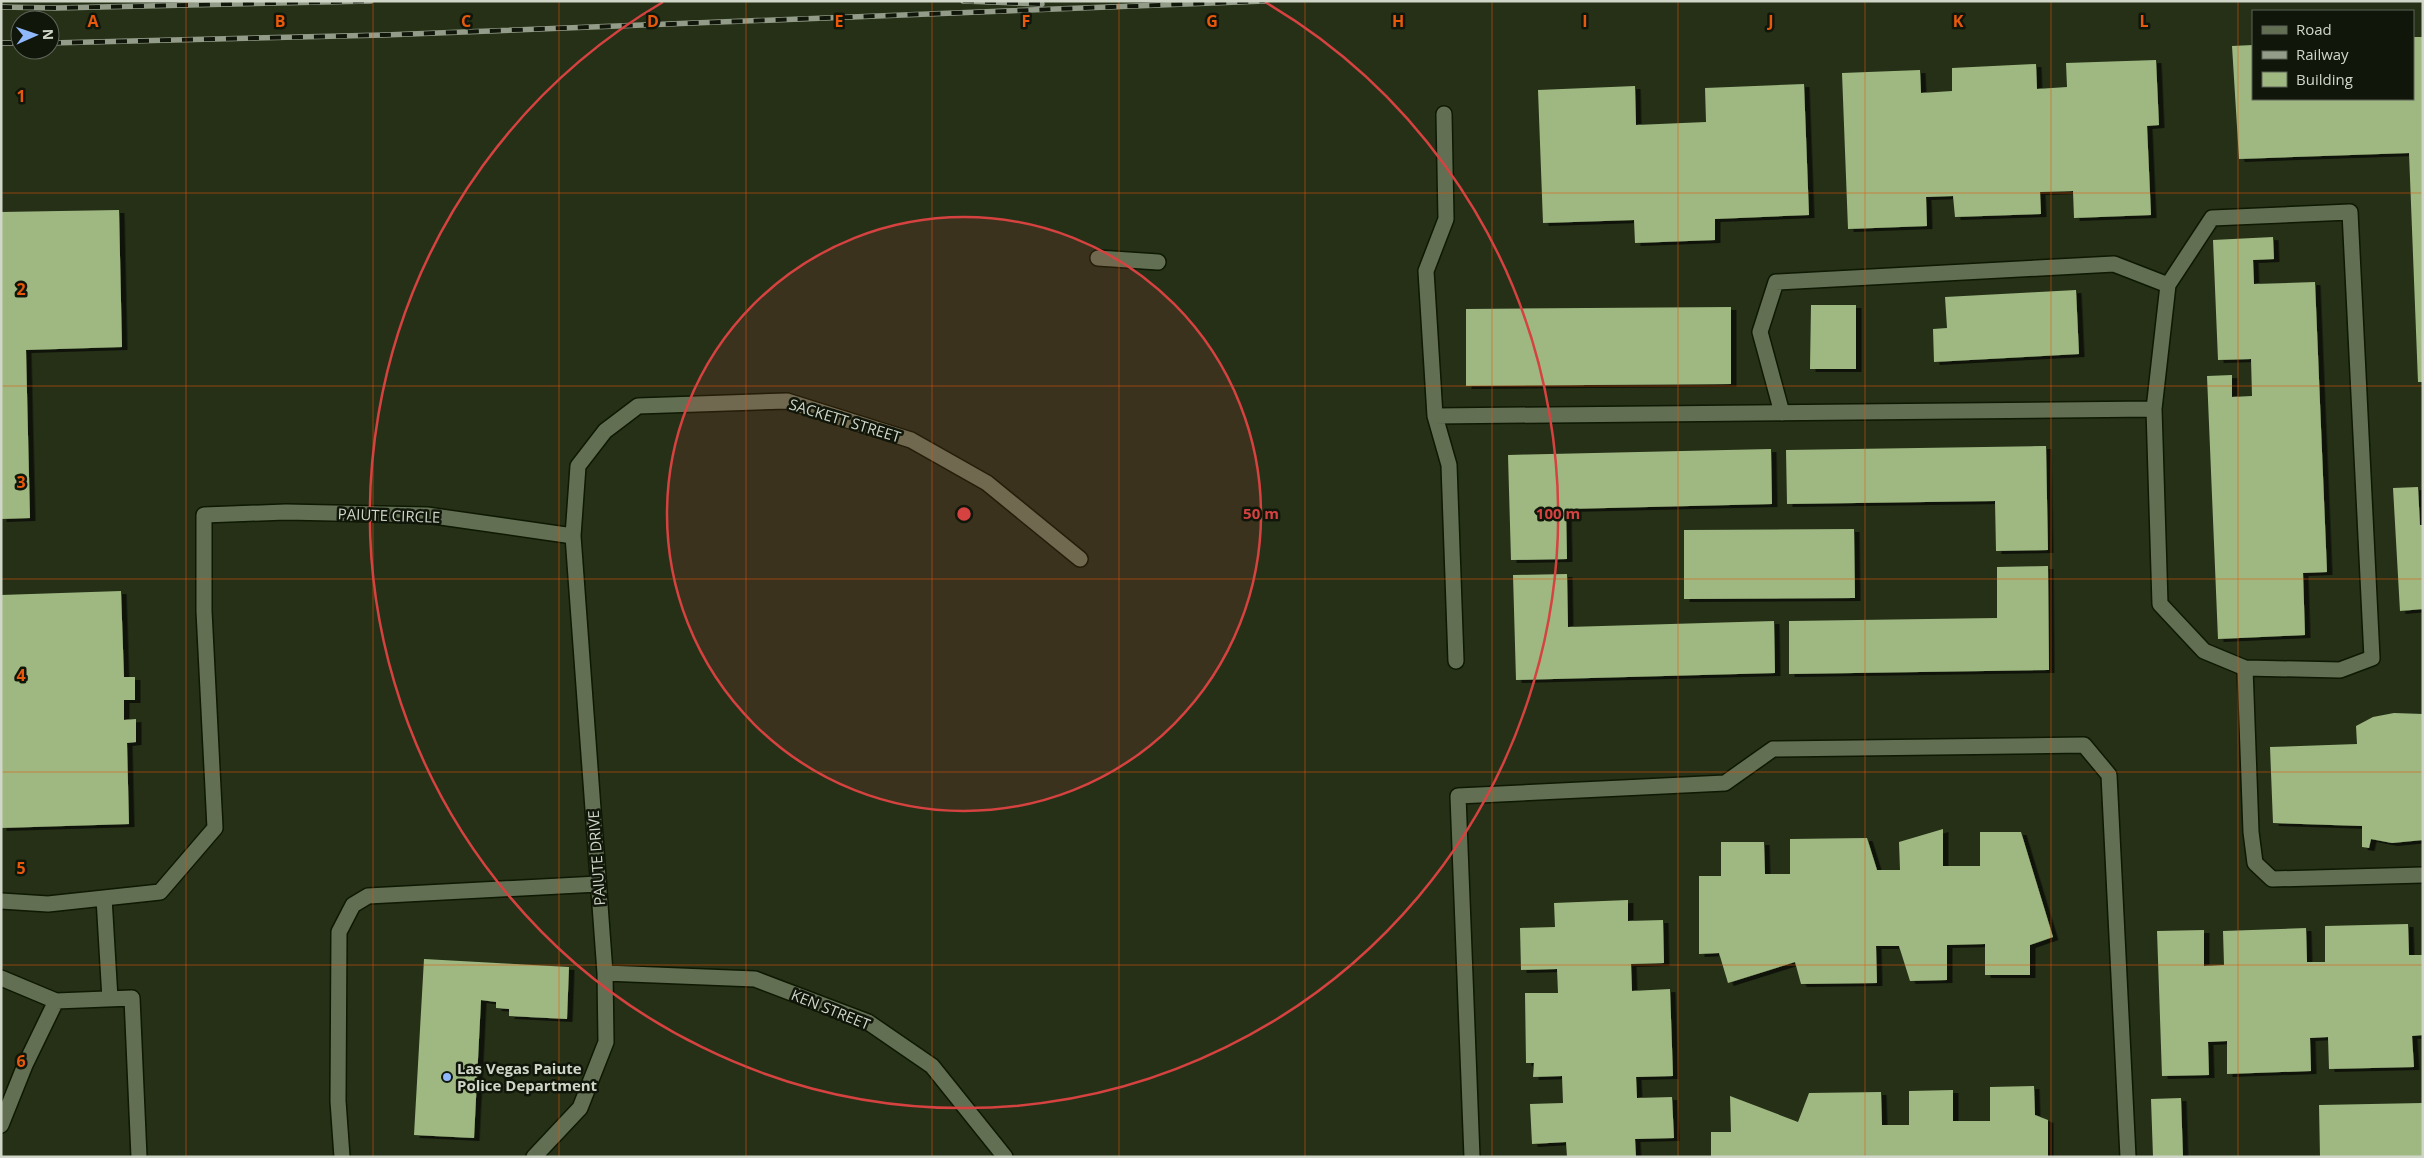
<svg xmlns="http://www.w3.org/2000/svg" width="2424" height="1158" font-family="'Open Sans',sans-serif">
	<defs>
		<filter id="shadow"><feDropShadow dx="5.5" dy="3" stdDeviation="0" flood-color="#0009"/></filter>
	</defs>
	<rect width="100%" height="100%" fill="#253017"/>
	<!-- building -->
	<path fill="#9fb882" filter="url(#shadow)" d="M2413,37H2423V382H2418L2409,153L2239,159L2232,46L2253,45V99H2413Z
		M2156,60L2159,125L2147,126L2151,215L2074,218L2073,191L2040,192L2041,214L1955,217L1953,196L1926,197L1927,226L1848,229L1842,73L1920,70L1921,93L1952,91V68L2036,64L2037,89L2067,87L2066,63Z
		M1804,84L1809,215L1715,219V240L1635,243L1634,220L1543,223L1538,90L1635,86L1636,125L1706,122L1705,88Z
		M119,210L122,347L26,350L30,518L1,519V212Z
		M2273,237L2274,259L2253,260L2254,284L2315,282L2327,572L2303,573L2305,635L2218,639L2207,376L2232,375V397L2252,396L2251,359L2218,360L2213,240Z
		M2076,290L2079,354L1934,362L1933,329L1947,328L1945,297Z
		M1811,305H1856V369H1810Z
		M1731,307V384L1466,386V309Z
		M2046,446L2048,550L1996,551L1995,501L1787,504L1786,450Z
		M1771,449L1772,504L1566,509L1567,559L1511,560L1508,455Z
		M2418,487L2420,525H2423V609L2400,611L2393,488Z
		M1854,529L1855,598L1684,599V530Z
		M2048,566L2049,670L1789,674V621L1997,618V567Z
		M1567,574L1568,627L1774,621L1775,673L1516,680L1513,575Z
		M121,591L124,677H135V700H124V720L136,719V742L127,743L129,824L1,828V595Z
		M2394,713L2423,714V840L2392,843L2371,839L2369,848L2362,847V826L2273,823L2270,747L2357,744L2356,726L2373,717Z
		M1943,829V866H1980V832H2021L2053,937L2030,945V975H1985V944L1947,945V980L1910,981L1899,946H1876L1877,983L1801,984L1795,962L1728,983L1719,953L1699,954V876H1721V842H1764L1765,874H1790V839L1867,838L1877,870H1900L1899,842Z
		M1628,900V921L1663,920L1664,963L1631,964L1632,991L1670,989L1673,1076L1636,1077L1637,1098L1672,1097L1674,1138L1635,1139L1636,1157H1567L1566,1142L1532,1144L1530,1104L1563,1103L1562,1076L1533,1077L1534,1063H1526L1525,993H1558L1557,969L1521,970L1520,928L1555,927L1554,903Z
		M2408,924L2409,955H2422L2423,1035L2412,1036L2414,1067L2329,1069L2328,1037L2310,1038L2311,1071L2227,1074V1041L2208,1042L2209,1075L2162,1076L2157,931L2204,930V966L2224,965L2223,931L2306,928L2307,962H2325V926Z
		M424,959L569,967L567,1019L509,1016V1009L496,1008V1002L481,1000L474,1138L414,1135Z
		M2034,1086L2035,1115L2048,1120V1157H1711V1132H1731L1730,1096L1798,1122L1809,1093L1881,1092L1882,1125H1909V1091L1953,1090V1121H1990V1087Z
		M2181,1098L2183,1157H2153L2151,1099Z
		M2423,1103V1157H2320L2319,1105Z"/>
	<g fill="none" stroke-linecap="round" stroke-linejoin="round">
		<defs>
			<path id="minor" d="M1444,114L1446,219L1426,271L1435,416L1449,465L1456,661
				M2350,212L2372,658L2340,670L2245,668L2204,651L2160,604L2154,409L2168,285L2212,218Z
				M1098,258L1158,262
				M1782,413L1760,332L1776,282L2114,264L2168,285
				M1435,416L2154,409
				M2245,668L2251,832L2255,863L2272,879L2423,875
				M104,898L110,999
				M1,901L48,904L160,892L215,828L204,611V515L286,512L427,515L573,536
				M605,973L755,979L868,1022L932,1066L1005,1157
				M1,978L56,1001
				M1,1125L25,1065L56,1001L132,998L139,1157
				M342,1157L338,1101L339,932L353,905L368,896L598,884
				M534,1157L580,1108L606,1042L605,973L573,536L578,466L605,431L638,406L787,401L911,440L987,483L1080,559
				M1472,1157L1458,796L1725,783L1773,749L2084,745L2109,775L2128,1157"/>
		</defs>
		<!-- minor casing -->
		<use href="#minor" stroke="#0e1802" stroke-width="18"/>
		<!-- minor -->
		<use href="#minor" stroke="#626f53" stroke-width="15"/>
		<defs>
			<path id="rail" d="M963,1L1042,4
				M1,7L56,8L371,1
				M1,43H20
				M50,43L384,35L1265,1"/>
		</defs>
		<!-- rail casing -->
		<use href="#rail" stroke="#939c89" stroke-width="5.5"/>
		<!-- rail -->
		<use href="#rail" stroke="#11160b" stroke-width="4" stroke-dasharray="11" stroke-linecap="butt"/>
	</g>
	<!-- grid -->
	<path fill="none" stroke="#e8590c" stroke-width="1" stroke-opacity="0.55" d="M186,1V1157M373,1V1157M559,1V1157M746,1V1157M932,1V1157M1119,1V1157M1305,1V1157M1492,1V1157M1678,1V1157M1865,1V1157M2051,1V1157M2238,1V1157M1,193H2423M1,386H2423M1,579H2423M1,772H2423M1,965H2423"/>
	<!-- distance rings -->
	<circle cx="964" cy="514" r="297" fill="#d54240" fill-opacity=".12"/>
	<g fill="none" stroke="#d54240" stroke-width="2.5">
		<circle cx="964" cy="514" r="297"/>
		<path d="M1265 2A594 594 0 1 1 663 2"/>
	</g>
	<!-- markers -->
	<circle fill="#90b8fd" stroke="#11160b" stroke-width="2" cx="447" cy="1077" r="5"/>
	<g text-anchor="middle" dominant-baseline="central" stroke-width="5" stroke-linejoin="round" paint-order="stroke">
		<!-- street labels -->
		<g font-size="15" fill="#d0d7c8" stroke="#11160b">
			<text transform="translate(845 420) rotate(17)">SACKETT STREET</text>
			<text transform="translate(389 515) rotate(2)">PAIUTE CIRCLE</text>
			<text transform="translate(596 858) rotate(-94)">PAIUTE DRIVE</text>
			<text transform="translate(831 1009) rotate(22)">KEN STREET</text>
		</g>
		<!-- poi labels -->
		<g font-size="15" font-weight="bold" fill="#d0d7c8" stroke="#11160b" text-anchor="start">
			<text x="457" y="1068">Las Vegas Paiute<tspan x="457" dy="17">Police Department</tspan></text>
		</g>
	</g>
	<g font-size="16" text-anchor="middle" font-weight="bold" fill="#e8590c" stroke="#11160b" stroke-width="5" stroke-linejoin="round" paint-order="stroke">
		<text x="93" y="27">A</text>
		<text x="280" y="27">B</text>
		<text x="466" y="27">C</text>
		<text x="653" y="27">D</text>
		<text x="839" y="27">E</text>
		<text x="1026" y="27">F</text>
		<text x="1212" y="27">G</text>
		<text x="1398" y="27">H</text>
		<text x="1585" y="27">I</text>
		<text x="1771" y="27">J</text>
		<text x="1958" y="27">K</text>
		<text x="2144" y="27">L</text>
		<text x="21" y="102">1</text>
		<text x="21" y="295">2</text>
		<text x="21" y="488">3</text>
		<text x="21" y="681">4</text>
		<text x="21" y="874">5</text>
		<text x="21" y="1067">6</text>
	</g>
	<circle cx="964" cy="514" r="8" fill="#d54240" stroke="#11160b" stroke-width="2.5"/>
	<g font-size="15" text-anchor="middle" font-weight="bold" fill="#d54240" stroke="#11160b" stroke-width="5" stroke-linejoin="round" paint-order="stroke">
		<text x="1261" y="519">50 m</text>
		<text x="1558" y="519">100 m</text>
	</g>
	<!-- border -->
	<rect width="2424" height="1158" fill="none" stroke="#d0d7c8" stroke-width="5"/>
	<!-- legend -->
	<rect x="2252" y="10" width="162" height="90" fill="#11160b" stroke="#5d6357"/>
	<rect x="2262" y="26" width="25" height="8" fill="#626f53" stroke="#5d6357"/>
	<text x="2296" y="35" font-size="15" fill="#d0d7c8">Road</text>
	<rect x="2262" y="51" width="25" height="8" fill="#939c89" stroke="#5d6357"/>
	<text x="2296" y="60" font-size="15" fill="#d0d7c8">Railway</text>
	<rect x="2262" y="72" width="25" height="15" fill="#9fb882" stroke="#5d6357"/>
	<text x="2296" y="85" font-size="15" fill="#d0d7c8">Building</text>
	<!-- north arrow -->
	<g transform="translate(35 35) rotate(88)"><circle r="24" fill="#11160b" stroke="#5d6357"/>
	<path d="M0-4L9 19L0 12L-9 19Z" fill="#90b8fd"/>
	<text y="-8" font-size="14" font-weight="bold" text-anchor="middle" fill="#d0d7c8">N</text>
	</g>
</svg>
